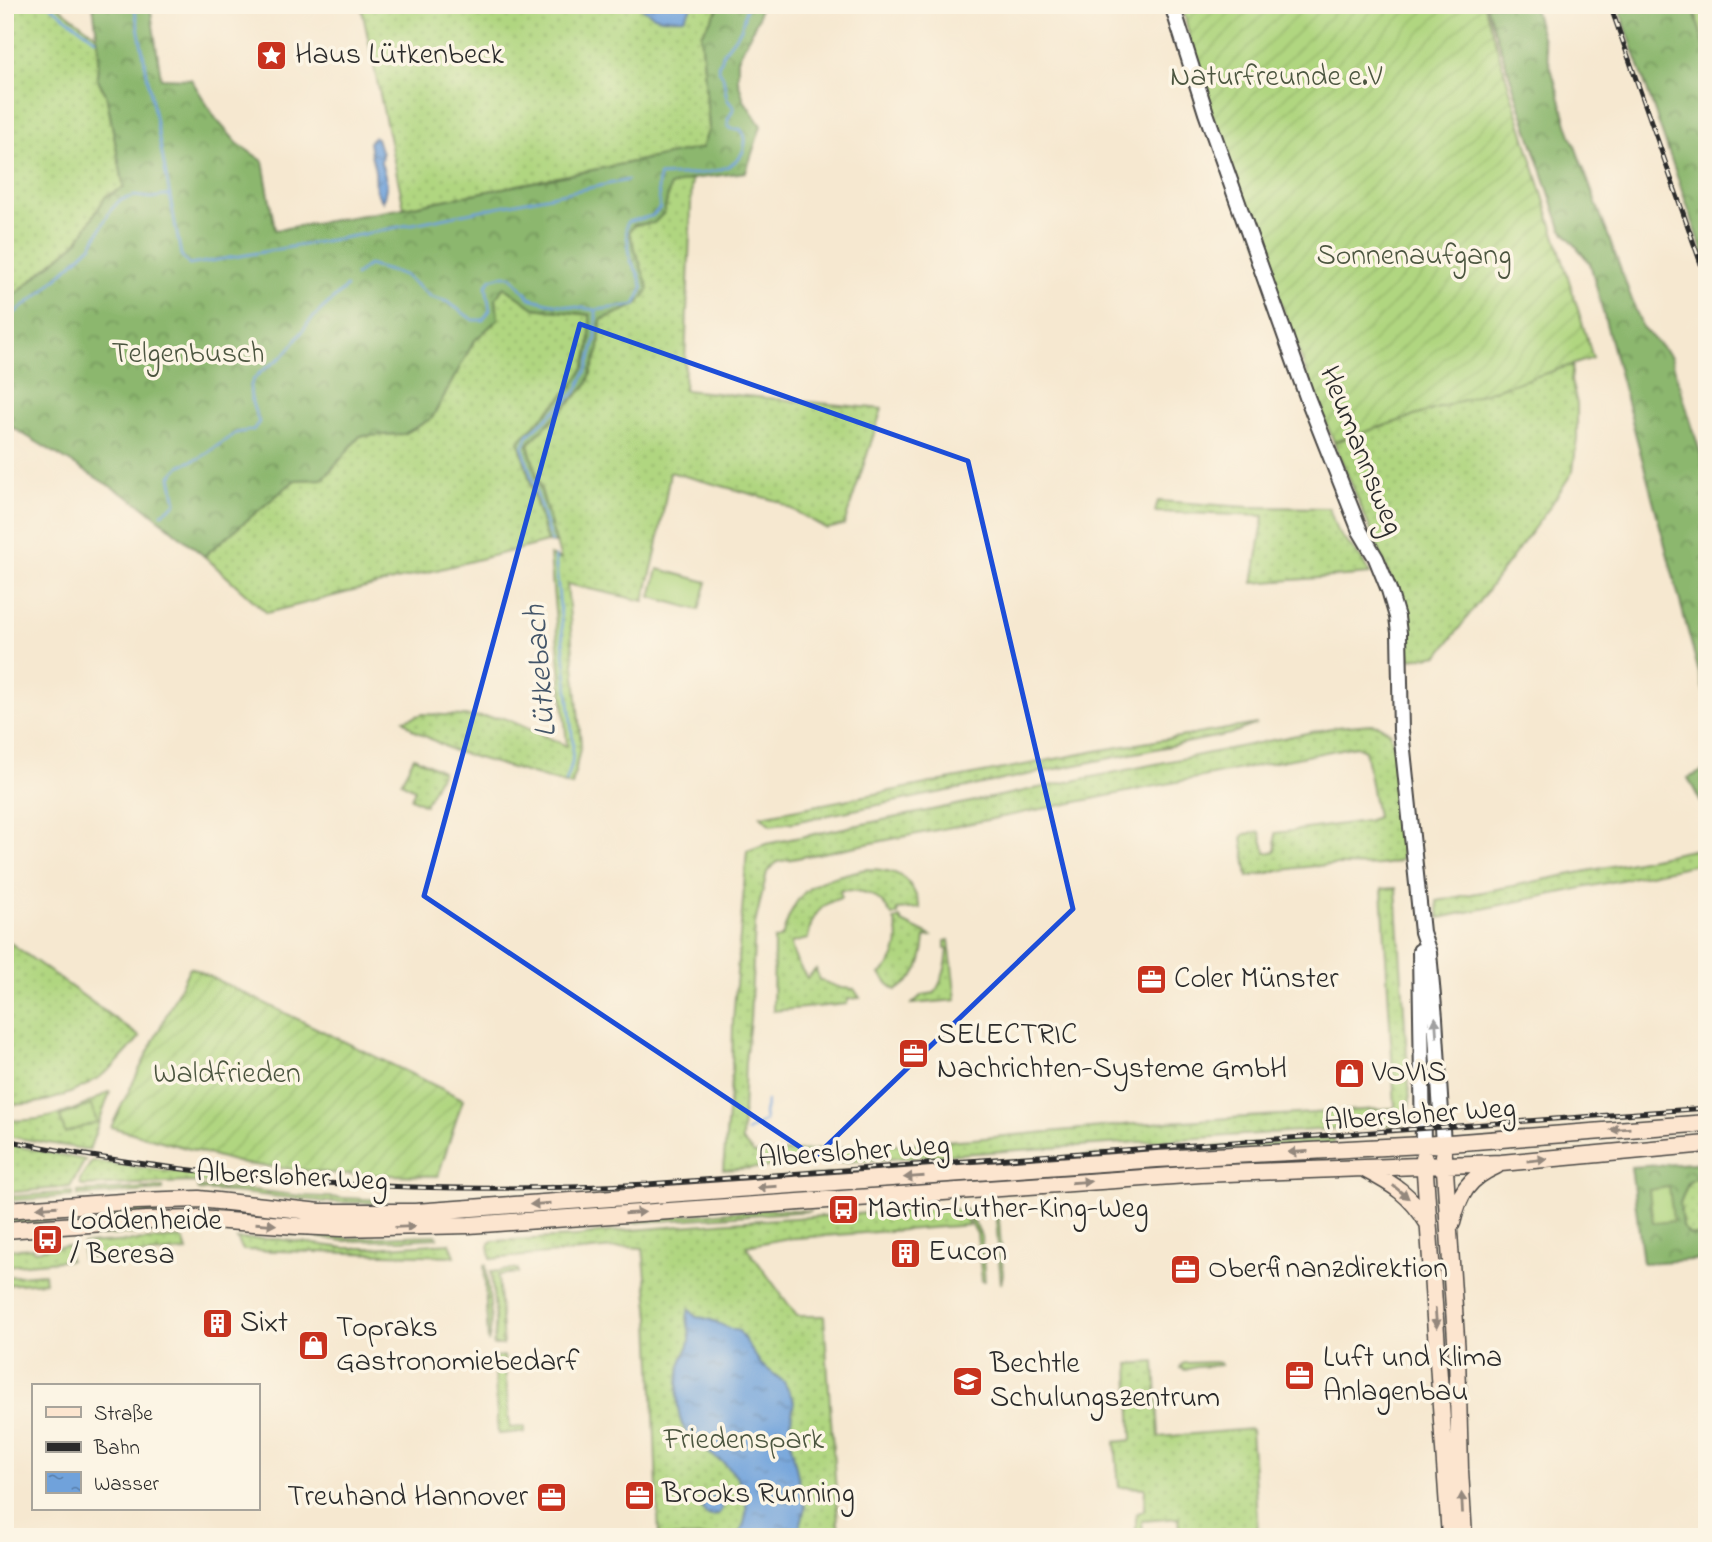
<svg xmlns="http://www.w3.org/2000/svg" width="1712" height="1542" font-family="'Indie Flower',sans-serif">
	<defs>
		<pattern id="grass-dots" width="8" height="8" patternUnits="userSpaceOnUse" patternTransform="scale(1.75)"><rect width="8" height="8" fill="#b0d680"/><path d="M2 2h.1M6 6h.1" fill="none" stroke="#98b86f" stroke-width="1.8" stroke-linecap="round"/></pattern>
		<pattern id="forest-crowns" width="20" height="18" patternUnits="userSpaceOnUse" patternTransform="scale(1.75)"><rect width="20" height="18" fill="#8cb76e"/><path d="M2 6a3 3 0 1 1 6 0M12 15a3 3 0 1 1 6 0" fill="none" stroke="#73955b"/></pattern>
		<pattern id="wetland-marsh" width="20" height="14" patternUnits="userSpaceOnUse" patternTransform="scale(1.75)"><rect width="20" height="14" fill="#b0d680"/><path d="M1 5h8M5 5V1M11 12h8M15 12V8" fill="none" stroke="#98b86f"/></pattern>
		<pattern id="garden-furrows" width="10" height="10" patternUnits="userSpaceOnUse" patternTransform="scale(1.75)"><rect width="10" height="10" fill="#b0d680"/><path d="M-1 1l2-2M0 10L10 0M9 11l2-2" fill="none" stroke="#98b86f"/></pattern>
		<pattern id="water-ripples" width="26" height="14" patternUnits="userSpaceOnUse" patternTransform="scale(1.75)"><rect width="26" height="14" fill="#70a2db"/><path d="M2 4q2-2 4 0t4 0M15 11q2-2 4 0t4 0" fill="none" stroke="#5c84b2"/></pattern>
	</defs>
	<rect width="100%" height="100%" fill="#fcf5e5"/>
	<filter id="ink" filterUnits="userSpaceOnUse"><feTurbulence type="fractalNoise" baseFrequency=".0143" numOctaves="2"/><feDisplacementMap in="SourceGraphic" scale="14" xChannelSelector="R" yChannelSelector="G"/><feConvolveMatrix kernelMatrix="1 2 1 2 8 2 1 2 1" color-interpolation-filters="sRGB"/></filter>
	<filter id="wash" filterUnits="userSpaceOnUse"><feTurbulence type="fractalNoise" baseFrequency=".00686" numOctaves="4" result="noise"/><feDisplacementMap in="SourceGraphic" scale="28" xChannelSelector="R" yChannelSelector="G"/><feGaussianBlur stdDeviation="1.57" result="paint"/><feColorMatrix in="noise" values="0 0 0 0 0 0 0 0 0 0 0 0 0 0 0 0 0 1.4 0 .05"/><feComposite in="paint" operator="in"/></filter>
	<g filter="url(#wash)">
		<rect width="100%" height="100%" fill="#f6e8d0"/>
		<!-- grass -->
		<path fill="url(#grass-dots)" stroke="#6e8056" stroke-width="2" d="M5,5H56L96,35L99,51L97,78L106,94L124,188L106,196L78,241L5,303Z
			M361,5H721L701,34L709,128L702,148L404,208Z
			M1692,5H1707V54L1706,50Z
			M692,179L684,390L882,409L844,525L827,529L777,501L670,472L656,552L644,601L567,584L581,744L572,786L454,751L413,730L404,720L423,714L504,718L567,746L550,555L561,560L528,444L587,385L599,349L601,320L637,305L629,232L634,225L664,213L670,186Z
			M504,286L534,308L590,315C590,331 591,350 585,365C576,387 536,422 519,441L547,542L267,613L204,556L295,480L324,479L360,436L404,434L432,418L474,341L498,319L496,297Z
			M1573,364L1571,381L1577,404V438L1573,471L1549,508L1439,655L1409,659L1404,605L1398,596L1334,442Z
			M1158,501L1249,507L1329,508L1337,531L1361,558L1370,574L1253,583L1264,516L1155,512Z
			M1257,724L1230,734L794,822L770,825L761,816L1107,749Z
			M1371,724L1378,725L1390,732L1395,752L1405,836L1401,860C1380,869 1354,864 1330,865C1302,866 1275,871 1248,877L1242,838L1245,834L1260,832L1266,853L1276,851L1275,833L1366,821L1377,817L1365,750L1356,746L777,862L767,872L755,924L750,1020L745,1062L742,1141L754,1154L973,1139L1134,1124L1395,1108L1382,889L1396,888L1410,1101L1404,1124L723,1170L732,1068L733,1021L747,851L766,844L1336,727Z
			M414,757L442,771L425,805L411,798L415,789L401,782Z
			M1707,847V862L1439,918L1437,901Z
			M866,869C898,869 912,877 920,908L897,910L898,914L892,916C879,893 863,890 840,890L841,898C821,903 810,918 808,939L791,943C792,956 800,967 807,978L816,969L819,980L841,988L854,989L860,998L848,999L847,1004L773,1011L774,940L782,937C798,882 816,881 866,869Z
			M900,918L902,922L931,936L925,937C923,961 919,978 896,990L888,984L880,974C897,962 902,939 894,920Z
			M5,939L140,1037C130,1048 121,1060 109,1070C80,1093 42,1107 5,1104Z
			M949,940L956,1000L912,1004L922,995L935,993C943,979 947,966 948,949H945V941Z
			M108,1092H110L89,1150L5,1136V1120C43,1123 76,1112 108,1092Z
			M1334,1138V1143L768,1179Z
			M5,1145H11L85,1160L70,1187L5,1193Z
			M92,1161L243,1181L242,1185L189,1182L82,1186L80,1183V1180Z
			M1707,1173V1236L1690,1235L1682,1227L1680,1203L1688,1183L1699,1176Z
			M163,1187V1190L78,1196V1192Z
			M197,1187L245,1189L303,1196L384,1200V1203L327,1202L233,1192L198,1190Z
			M73,1192V1196L5,1201V1197Z
			M1434,1196H1438L1440,1242L1449,1287H1446L1437,1242Z
			M164,1205V1214L5,1225V1220L129,1212Z
			M995,1207H998L1003,1274L1001,1284Z
			M948,1208C960,1208 964,1215 969,1225L783,1239L746,1246L797,1316H824L839,1537H659L650,1318L643,1248L626,1247L491,1259L489,1244L492,1241L576,1237L596,1233L730,1222Z
			M773,1209L811,1211L599,1225L569,1231V1227L589,1222Z
			M968,1209L981,1236L985,1281H982L977,1234L964,1210Z
			M220,1227L316,1233L348,1238L436,1235L437,1238L401,1240L344,1241L299,1235L256,1232H212Z
			M164,1228L165,1232L85,1237L88,1234Z
			M180,1238L184,1242L187,1251L82,1259L83,1244Z
			M237,1239H278L345,1248H371L450,1243L455,1256L243,1250Z
			M68,1246L70,1260L5,1266V1250L33,1248L34,1251L42,1250L43,1248Z
			M484,1265H486C488,1288 494,1323 488,1343Z
			M518,1269V1273L498,1275L503,1345H493C498,1322 493,1296 491,1272Z
			M44,1274L45,1282L5,1285V1277Z
			M504,1356L510,1428L525,1427V1432L498,1434L494,1357Z
			M1155,1362L1159,1437L1251,1429L1258,1532L1181,1537L1179,1518L1142,1521L1143,1537H1136V1514L1144,1510L1145,1488L1119,1487L1115,1442L1132,1440L1129,1364Z"/>
		<!-- forest -->
		<path fill="url(#forest-crowns)" stroke="#5c714c" stroke-width="2" d="M93,5H150L161,78L191,79L216,119L237,143L263,161L275,230L404,208L702,148L709,128L701,34L721,5H760L758,18L738,59V80L744,100L761,126L746,172L692,179L670,186L664,213L654,223L634,225L629,232L649,289L637,305L601,320L599,349L587,385L528,444L556,543L547,542L519,441C536,422 576,388 585,365C591,350 590,331 590,315L534,308L504,287L496,298L498,319L474,341L432,418L404,434L360,436L323,479L295,480L204,556L143,506L5,423V303L78,241L106,196L124,188L106,94L97,78L99,51Z
			M1486,5H1533L1568,127L1642,327L1671,357L1707,475V703L1590,263L1561,228Z
			M1618,5H1692L1707,54V263Z
			M1707,769V814L1688,778Z
			M1707,1162V1173L1699,1176L1688,1183L1680,1203L1682,1227L1690,1235L1707,1236V1259L1643,1263L1631,1167Z"/>
		<!-- wetland -->
		<path fill="url(#wetland-marsh)" stroke="#6e8056" stroke-width="2" d="M1215,1362L1220,1363L1221,1365L1196,1367L1185,1370L1180,1368L1182,1364L1185,1363Z"/>
		<!-- garden -->
		<path fill="url(#garden-furrows)" stroke="#6e8056" stroke-width="2" d="M1182,5H1484L1593,358L1334,442L1315,396L1200,83Z
			M190,967L463,1099L438,1176L340,1174L244,1164L111,1127Z"/>
		<!-- pitch -->
		<path fill="#b0d680" stroke="#6e8056" stroke-width="2" d="M658,569L707,582L699,610L651,597Z
			M91,1105L97,1122L65,1133L60,1116Z
			M1669,1187L1673,1221L1653,1223L1649,1190Z"/>
		<!-- water -->
		<path fill="url(#water-ripples)" stroke="#4e6683" stroke-width="2" d="M638,5H693L684,18C659,19 657,20 638,5Z
			M374,137L377,138L382,154L381,162L387,183L383,202C371,187 378,181 374,166C372,158 370,151 369,142Z
			M689,1309L696,1317C716,1318 721,1328 739,1331L761,1364L784,1382L794,1401L791,1421V1445L805,1507L798,1537H738C753,1511 747,1484 725,1464C714,1455 693,1446 687,1434C684,1429 680,1421 679,1414C676,1400 678,1380 680,1366C682,1357 689,1349 690,1340C691,1328 684,1323 689,1309Z
			M702 1506a10 10 0 1 1 20 0a10 10 0 1 1-20 0Z"/>
		<g fill="none" stroke-linecap="round" stroke-linejoin="round">
			<!-- stream -->
			<path stroke="#70a2db" stroke-width="2.5" d="M49,5L95,39
				M134,5L181,255L189,265L359,235L628,180
				M355,276L368,265L404,275L431,297L448,302L473,320H483L490,310L486,286L491,279L501,276H511L530,298L548,303L596,310L635,305L643,288L638,273L631,261L626,229L627,222L652,216L660,208L658,188L659,176C684,174 734,178 744,149C746,140 746,135 740,129H731L728,125V119L734,108L727,99L723,76L719,71L718,65L722,59L723,53L741,29L747,5
				M5,320L40,294L92,245L110,211L120,200L135,196L151,198L170,195
				M162,514L176,503L171,476L181,465L200,458L236,433L253,430L259,422C255,412 248,396 251,385C255,373 270,366 279,359C293,349 299,334 310,321C321,309 334,299 346,287
				M551,542L523,448L528,435L576,392L588,367L596,338V310
				M555,556L573,743L572,763L566,782
				M747,1132L765,1121L764,1113L767,1101"/>
		</g>
	</g>
	<g filter="url(#ink)">
		<g fill="none" stroke-linecap="round" stroke-linejoin="round">
			<defs>
				<path id="tertiary" d="M1172,5L1206,113L1307,397L1360,531L1376,558L1389,590L1397,617L1399,633L1401,731L1422,932L1429,953L1435,1018L1443,1144
					M1420,951L1423,1145"/>
				<path id="secondary" d="M1444,1155L1457,1354L1460,1470L1464,1537
					M1424,1158L1450,1537
					M1366,1170C1393,1184 1411,1195 1427,1222
					M5,1210L137,1201L199,1199L320,1212H415L1157,1159L1423,1145L1707,1123
					M1452,1223C1459,1194 1468,1178 1496,1166
					M5,1230L146,1220L198,1219L298,1226L341,1228L469,1225L1201,1174L1501,1163L1707,1144"/>
			</defs>
			<!-- tertiary casing -->
			<use href="#tertiary" stroke="#494744" stroke-width="18"/>
			<!-- secondary casing -->
			<use href="#secondary" stroke="#494744" stroke-width="19"/>
			<!-- tertiary -->
			<use href="#tertiary" stroke="#fff" stroke-width="14"/>
			<!-- secondary -->
			<use href="#secondary" stroke="#fce5cf" stroke-width="16"/>
			<defs>
				<path id="rail" d="M1610,5L1707,281
					M5,1140C38,1146 71,1153 104,1158C162,1167 220,1174 278,1179C401,1191 524,1190 648,1184L1707,1108"/>
			</defs>
			<!-- rail casing -->
			<use href="#rail" stroke="#2b2b2b" stroke-width="5"/>
			<!-- rail -->
			<use href="#rail" stroke="#fcf5e5" stroke-width="2.5" stroke-dasharray="8" stroke-linecap="butt"/>
		</g>
		<!-- one-way arrows -->
		<defs><path id="oneway-solid" d="M-6-.8H1V-3.2L6.5 0L1 3.2V.8H-6Z" transform="scale(1.75)"/></defs>
		<use fill="#a0a0a0" href="#oneway-solid" transform="translate(1436 1027) rotate(-94)"/>
		<g fill="#94887d">
			<use href="#oneway-solid" transform="translate(1620 1129) rotate(175)"/>
			<use href="#oneway-solid" transform="translate(1298 1152) rotate(177)"/>
			<use href="#oneway-solid" transform="translate(1537 1160) rotate(-6)"/>
			<use href="#oneway-solid" transform="translate(914 1177) rotate(176)"/>
			<use href="#oneway-solid" transform="translate(1081 1182) rotate(-4)"/>
			<use href="#oneway-solid" transform="translate(767 1187) rotate(176)"/>
			<use href="#oneway-solid" transform="translate(1401 1192) rotate(39)"/>
			<use href="#oneway-solid" transform="translate(540 1204) rotate(176)"/>
			<use href="#oneway-solid" transform="translate(47 1207) rotate(176)"/>
			<use href="#oneway-solid" transform="translate(635 1213) rotate(-4)"/>
			<use href="#oneway-solid" transform="translate(266 1224) rotate(4)"/>
			<use href="#oneway-solid" transform="translate(405 1227) rotate(-2)"/>
			<use href="#oneway-solid" transform="translate(1436 1318) rotate(86)"/>
			<use href="#oneway-solid" transform="translate(1462 1503) rotate(-93)"/>
		</g>
	</g>
	<!-- marked area -->
	<path fill="none" stroke="#1d4ed8" stroke-width="5" stroke-linejoin="round" d="M580,324L968,461L1073,909L815,1157L424,896Z"/>
	<!-- icons -->
	<defs>
		<symbol id="sight-square" viewBox="-11 -11 22 22"><rect x="-9" y="-9" width="18" height="18" rx="4" fill="#c8321e" stroke="#fcf5e5"/><path d="M0-6L1.8-2.2L6-1.7L2.9 1.2L3.7 5.4L0 3.3L-3.7 5.4L-2.9 1.2L-6-1.7L-1.8-2.2Z" fill="#fff"/></symbol>
		<symbol id="office-square" viewBox="-11 -11 22 22"><rect x="-9" y="-9" width="18" height="18" rx="4" fill="#c8321e" stroke="#fcf5e5"/><path d="M-6-3h4V-5.5h4V-3h4V5H-6ZM-1-4.5V-3h2v-1.5ZM-6 0V1H6V0Z" fill="#fff"/></symbol>
		<symbol id="shop-square" viewBox="-11 -11 22 22"><rect x="-9" y="-9" width="18" height="18" rx="4" fill="#c8321e" stroke="#fcf5e5"/><path d="M-5-2.5h2.3a2.7 3.5 0 0 1 5.4 0H5L5.5 6h-11ZM-1.5-2.5h3a1.5 2.3 0 0 0-3 0Z" fill="#fff"/></symbol>
		<symbol id="bus-square" viewBox="-11 -11 22 22"><rect x="-9" y="-9" width="18" height="18" rx="4" fill="#c8321e" stroke="#fcf5e5"/><path d="M-5-6H5V4H4V6H2V4H-2V6H-4V4H-5ZM-3.5-4V0h7V-4ZM-3.5 1.2v1.5H-2V1.2ZM2 1.2v1.5H3.5V1.2Z" fill="#fff"/></symbol>
		<symbol id="building-square" viewBox="-11 -11 22 22"><rect x="-9" y="-9" width="18" height="18" rx="4" fill="#c8321e" stroke="#fcf5e5"/><path d="M-4-6H4V6H1V3H-1V6H-4ZM-2.5-4.3h1.7v1.8h-1.7ZM.8-4.3h1.7v1.8H.8ZM-2.5-1h1.7V.8h-1.7ZM.8-1h1.7V.8H.8Z" fill="#fff"/></symbol>
		<symbol id="school-square" viewBox="-11 -11 22 22"><rect x="-9" y="-9" width="18" height="18" rx="4" fill="#c8321e" stroke="#fcf5e5"/><path d="M0-5L7-2L0 1L-7-2ZM-4 1L0 2.5L4 1V4Q0 6-4 4Z" fill="#fff"/></symbol>
	</defs>
	<g fill-rule="evenodd">
		<use href="#sight-square" x="254" y="38" width="35" height="35"/>
		<use href="#office-square" x="1134" y="962" width="35" height="35"/>
		<use href="#office-square" x="896" y="1036" width="35" height="35"/>
		<use href="#shop-square" x="1332" y="1056" width="35" height="35"/>
		<use href="#bus-square" x="826" y="1192" width="35" height="35"/>
		<use href="#bus-square" x="30" y="1222" width="35" height="35"/>
		<use href="#building-square" x="888" y="1236" width="35" height="35"/>
		<use href="#office-square" x="1168" y="1252" width="35" height="35"/>
		<use href="#building-square" x="200" y="1306" width="35" height="35"/>
		<use href="#shop-square" x="296" y="1328" width="35" height="35"/>
		<use href="#office-square" x="1282" y="1358" width="35" height="35"/>
		<use href="#school-square" x="950" y="1364" width="35" height="35"/>
		<use href="#office-square" x="622" y="1478" width="35" height="35"/>
		<use href="#office-square" x="534" y="1480" width="35" height="35"/>
	</g>
	<g text-anchor="middle" dominant-baseline="central" stroke-width="7" stroke-linejoin="round" paint-order="stroke">
		<!-- poi labels -->
		<g font-size="30" fill="#2b2b2b" stroke="#fcf5e5" text-anchor="start">
			<text x="295" y="56">Haus Lütkenbeck</text>
			<text x="1174" y="980">Coler Münster</text>
			<text x="937" y="1036">SELECTRIC<tspan x="937" dy="34">Nachrichten-Systeme GmbH</tspan></text>
			<text x="1372" y="1074">VOVIS</text>
			<text x="867" y="1210">Martin-Luther-King-Weg</text>
			<text x="70" y="1222">Loddenheide<tspan x="70" dy="34">/ Beresa</tspan></text>
			<text x="928" y="1253">Eucon</text>
			<text x="1208" y="1270">Oberfinanzdirektion</text>
			<text x="240" y="1324">Sixt</text>
			<text x="336" y="1329">Topraks<tspan x="336" dy="34">Gastronomiebedarf</tspan></text>
			<text x="1323" y="1359">Luft und Klima<tspan x="1323" dy="34">Anlagenbau</tspan></text>
			<text x="990" y="1365">Bechtle<tspan x="990" dy="34">Schulungszentrum</tspan></text>
			<text x="662" y="1495">Brooks Running</text>
			<text x="528" y="1498" text-anchor="end">Treuhand Hannover</text>
		</g>
		<!-- park labels -->
		<g font-size="30" fill="#4c5640" stroke="#fcf5e5">
			<text x="1276" y="78">Naturfreunde e.V</text>
			<text x="1414" y="257">Sonnenaufgang</text>
			<text x="188" y="355">Telgenbusch</text>
			<text x="227" y="1075">Waldfrieden</text>
			<text x="744" y="1441">Friedenspark</text>
		</g>
		<!-- street labels -->
		<g font-size="30" fill="#2b2b2b" stroke="#fcf5e5">
			<text transform="translate(1360 451) rotate(68)">Heumannsweg</text>
			<text transform="translate(1420 1116) rotate(-4)">Albersloher Weg</text>
			<text transform="translate(854 1153) rotate(-4)">Albersloher Weg</text>
			<text transform="translate(292 1178) rotate(3)">Albersloher Weg</text>
		</g>
		<!-- water labels -->
		<g font-size="32" font-style="italic" fill="#435569" stroke="#fcf5e5">
			<text transform="translate(542 671) rotate(-95)">Lütkebach</text>
		</g>
	</g>
	<!-- margin -->
	<rect width="1712" height="1542" fill="none" stroke="#fcf5e5" stroke-width="28"/>
	<!-- legend -->
	<rect x="32" y="1384" width="228" height="126" fill="#fcf5e5" stroke="#a8a49b" stroke-width="2"/>
	<rect x="46" y="1407" width="35" height="10" fill="#fce5cf" stroke="#a8a49b" stroke-width="2"/>
	<text x="94" y="1420" font-size="21" fill="#2b2b2b">Straße</text>
	<rect x="46" y="1442" width="35" height="10" fill="#2b2b2b" stroke="#a8a49b" stroke-width="2"/>
	<text x="94" y="1454" font-size="21" fill="#2b2b2b">Bahn</text>
	<rect x="46" y="1472" width="35" height="21" fill="url(#water-ripples)" stroke="#a8a49b" stroke-width="2"/>
	<text x="94" y="1490" font-size="21" fill="#2b2b2b">Wasser</text>
</svg>
